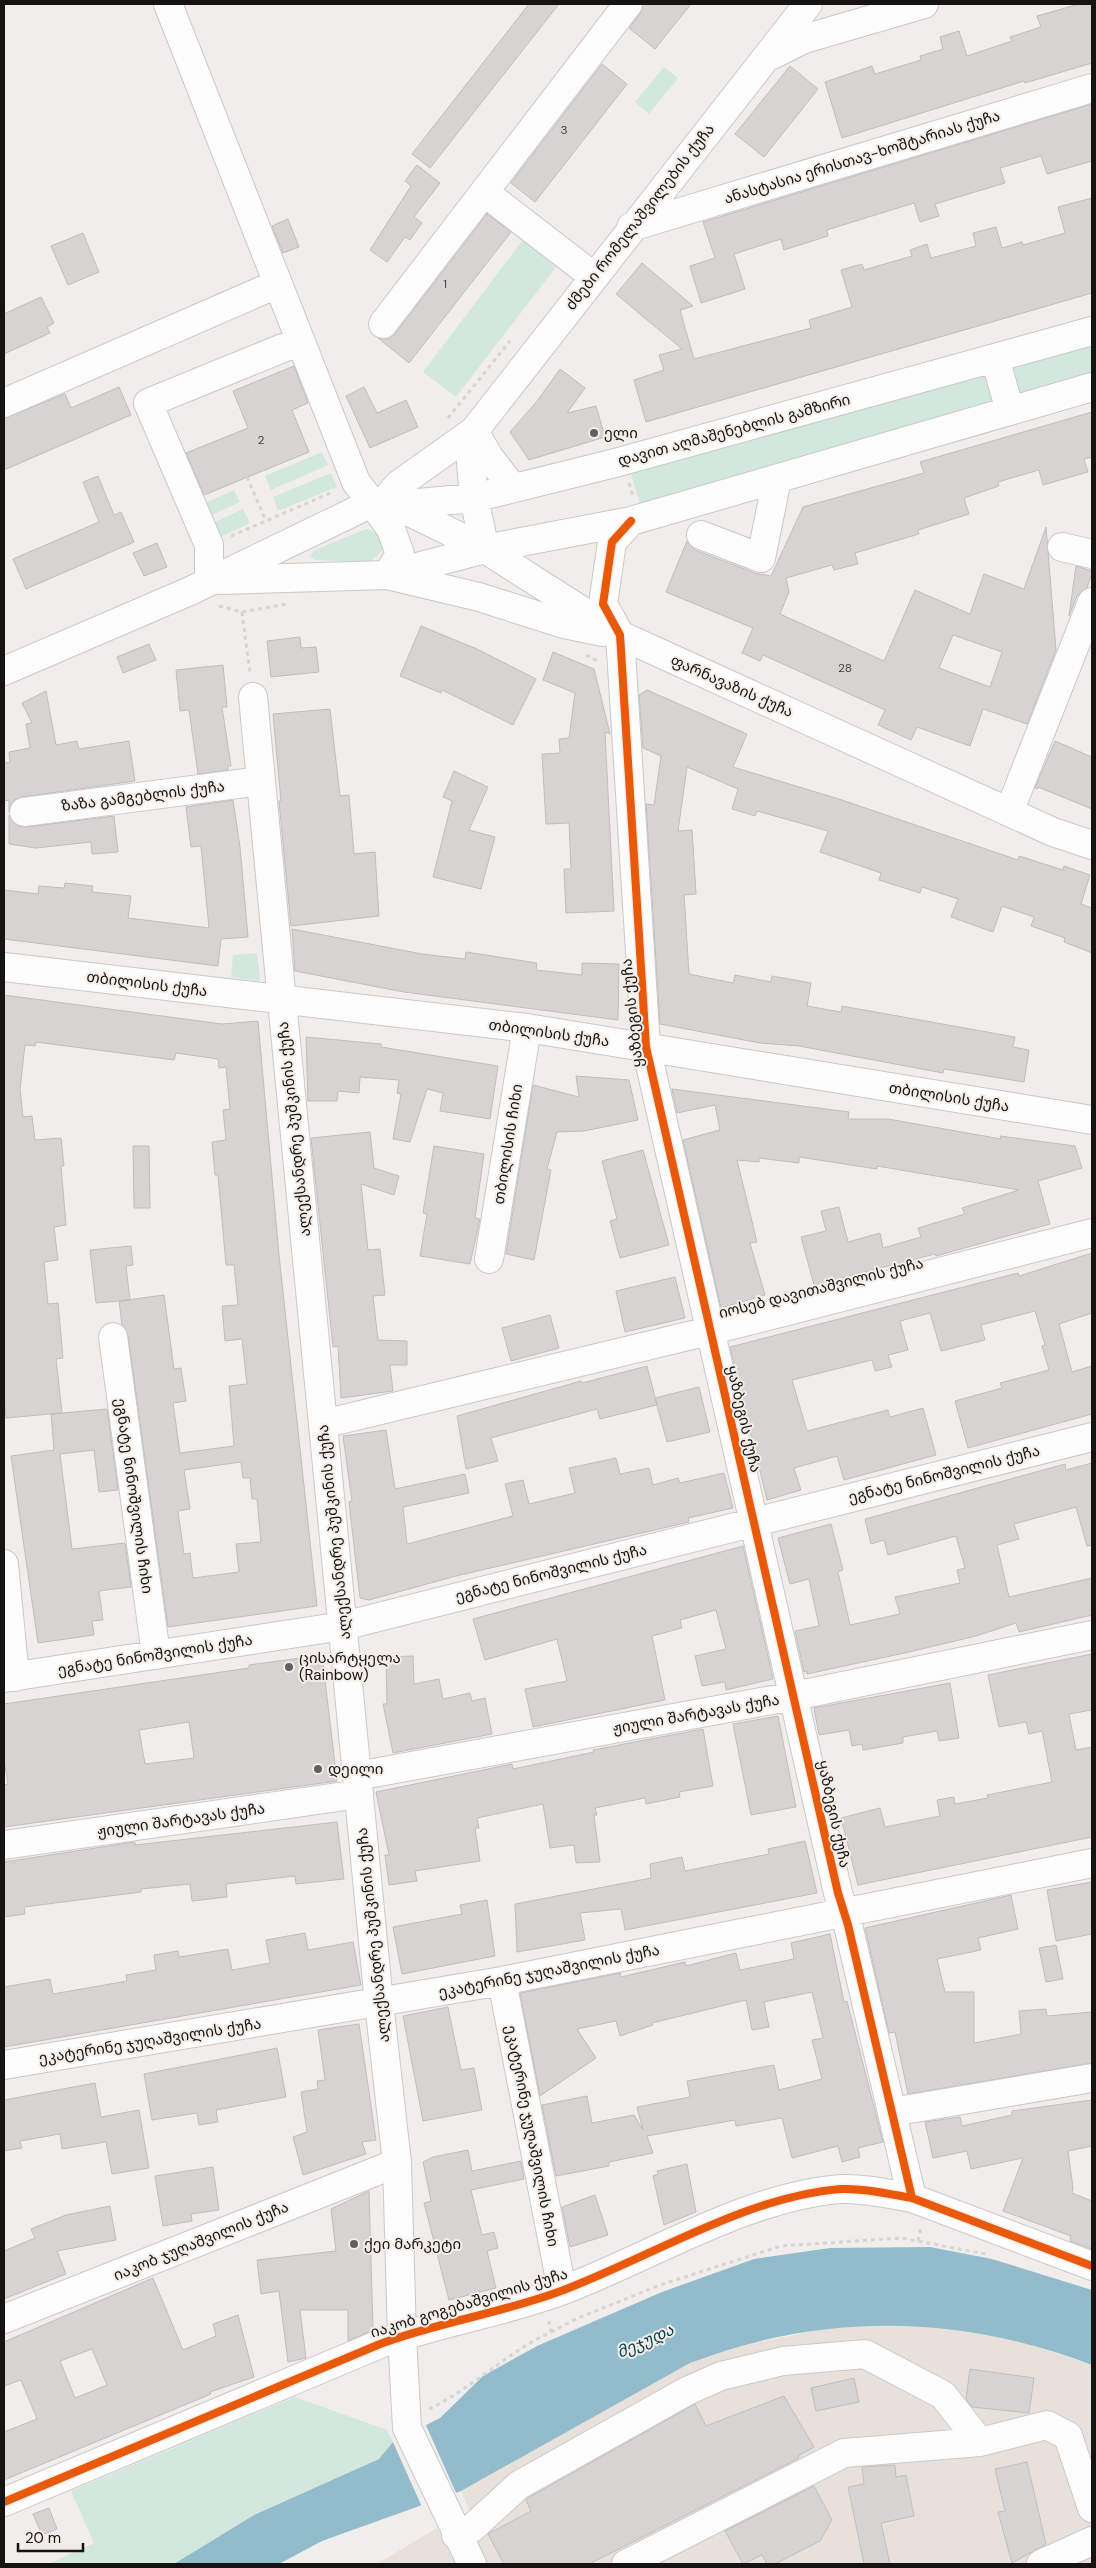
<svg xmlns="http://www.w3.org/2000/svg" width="1096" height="2568" font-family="'DM Sans','Noto Sans Georgian',sans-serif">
	<rect width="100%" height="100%" fill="#f0edeb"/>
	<!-- built -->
	<path fill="#e8e0da" d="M901,2325L956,2329L1011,2339L1092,2365V2564H485L461,2522L470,2511L461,2491L690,2363L727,2349L837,2326Z
		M437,2528L456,2564H377Z"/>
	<!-- green -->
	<path fill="#d2e8dc" d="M664,67L678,78L649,114L635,102Z
		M529,232L563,258L456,397L423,372Z
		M1092,340V376L1017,397L1008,365Z
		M984,370L995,405L640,505L630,470Z
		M322,452L328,465L271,490L265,476Z
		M331,473L337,487L278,511L273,497Z
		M234,490L240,502L210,516L205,503Z
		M243,509L250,523L220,537L213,523Z
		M366,529C378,531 383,538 383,550L370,562L315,560L310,556L315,550Z
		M257,953L260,979L257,981L231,977L233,955Z
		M295,2397L387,2430L393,2442L379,2459L254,2515L174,2564H49L94,2543L71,2491Z"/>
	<!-- water -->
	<path fill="#92bccc" d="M930,2247L992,2259L1092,2290V2365C959,2314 823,2312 690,2363L461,2491L322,2541L279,2564H174L254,2515L379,2459L393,2442L440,2418L483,2376L537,2346L662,2292L754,2259L830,2248Z"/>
	<!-- pier -->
	<path fill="#f0edeb" d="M425,2423L457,2495L422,2507L392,2440Z"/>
	<!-- building -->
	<path fill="#d6d4d2" stroke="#c0bebc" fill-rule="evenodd" d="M529,4H559L430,168L412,154Z
		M643,4H691L655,49L629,28L640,14Z
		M1079,4H1092V63L1025,83L1024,81L842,138L825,82L872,66L875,74L921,60L920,56L943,49L940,37L959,31L967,56L1012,41L1010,37L1041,27L1037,16Z
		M602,64L627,84L535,202L511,183Z
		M790,66L818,89L764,157L735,134Z
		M1092,104V161L1047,174L1041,156L1000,168L1005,183L935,204L939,216L920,222L914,203L827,230L828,236L784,250L781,239L734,254L745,289L701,303L690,266L715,258L703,222Z
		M417,165L440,183L414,217L422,223L410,240L405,237L387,262L370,250L411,186L405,181Z
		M1092,198V293L646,422L634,380L664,370L659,355L682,349L616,294L642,263L693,306L680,310L694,359L811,328L809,320L852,307L841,270L862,264L864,270L912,256L910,250L927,244L931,258L976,246L973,233L996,227L1002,248L1022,242L1023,245L1065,233L1058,207Z
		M487,214L511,232L409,363L378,338L389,339L395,334Z
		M288,219L299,247L283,253L272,226Z
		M83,233L99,272L68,285L51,246Z
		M41,297L54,323L47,327L50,333L4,354V314Z
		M294,366L308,403L292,410L309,452L204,495L186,453L248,428L233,391Z
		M560,369L585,388L567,413L596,406L605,437L529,460L510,432L538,400Z
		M119,387L131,415L4,470V418L65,394L71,408Z
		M364,387L377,413L406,400L418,427L370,448L346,396Z
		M1092,412V457L1084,459L1088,472L1043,485L1039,470L998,482L999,486L964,498L969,514L918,530L919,534L855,553L858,564L834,570L832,565L786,578L789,592L780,614L884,661L915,590L970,614L984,574L1024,589L1046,527L1056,650L1027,724L983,709L970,746L917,727L911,740L878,725L885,710L763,655L760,661L742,653L753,628L666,592L687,541L695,550L755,573L771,576L803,507L924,473L920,462ZM953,635L1002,652L990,687L939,668Z
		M98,476L114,515L121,512L134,542L26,589L13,559L99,522L83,482Z
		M157,543L167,567L144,576L133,553Z
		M1076,566L1092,571V573L1087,588L1077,596L1069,616Z
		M421,626L477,649L536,679L513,725L442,690L441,693L400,676Z
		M300,637L301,648L316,647L319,672L271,677L267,641Z
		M149,644L156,660L123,673L117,657Z
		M553,652L594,669L610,734L605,732L614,911L566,913L564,869H571L569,823L546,824L542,754L560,753L559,739L569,738L575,693L543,680Z
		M223,665L227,707H222L231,766H228V770L198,774L189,710L180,711L176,670Z
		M647,690L747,734L733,767L839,799L1018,860L1019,856L1063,870L1064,866L1090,875L1081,904L1092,908V953L1064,942L1065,938L1031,926L1034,917L1002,906L993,932L951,917L958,899L922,887L920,893L879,880L881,873L820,852L828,831L757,811L755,816L732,809L738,789L687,767L678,831L692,830L696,894L684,895L689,974L733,983L735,975L771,982L772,976L811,983L807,1006L841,1012L842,1006L1015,1037L1013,1047L1029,1050L1024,1082L944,1069L943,1073L799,1046L760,1043L660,1024L646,804L654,805L661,756L643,748L639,695Z
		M46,691L56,745L77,741L79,749L129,741L135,781L22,797L14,800L9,812V800L4,801V763L10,762L9,752L30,748L26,724L32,723L22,703Z
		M330,709L340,796L349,795L354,854L375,852L379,916L291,926L279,801H281L273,714Z
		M1055,741L1092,757V809L1038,787L1037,789L1035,788Z
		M454,771L488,787L469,830L495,837L481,889L433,877L452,801L443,797Z
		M233,800L240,847L248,937L221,939L218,966L4,939V890L38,894L39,886L64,888L65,883L93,886L92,892L131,896L128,918L209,928L201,846L191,847L186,807Z
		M9,815L18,826L26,827L114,816L118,852L92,854L91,842L36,848L9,844Z
		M292,929L422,954L465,959L466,952L537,963L536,970L582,975V963L619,964L618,1020L404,992L295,971Z
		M4,995L222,1024L258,1021L279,1255L317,1606L168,1627L128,1335L122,1325L119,1301L164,1295L174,1369L181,1368L186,1401L173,1403L180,1453L234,1446L229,1386L247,1384L242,1339L225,1341L222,1306L238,1305L234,1265H226L218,1175H215L212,1142L226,1140L223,1110L230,1109L226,1067L219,1068L218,1059L176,1053L174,1060L36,1042L35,1046L25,1045L20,1089L23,1117L32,1116L35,1140L61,1138L64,1166H61L66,1225L54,1227L58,1260L44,1262L48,1304L58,1303L63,1358L56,1359L62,1413L6,1418L4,1398ZM241,1462L243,1478H250L252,1499H257L261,1542L236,1544L239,1572L193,1578L190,1553L184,1554L178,1511L190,1509L184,1470Z
		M306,1037L381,1044V1047L498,1066L490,1119L440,1111L443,1093L427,1089L410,1142L393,1139L401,1094L397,1093L399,1080L360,1077L359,1093L338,1091L337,1101H308Z
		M576,1076L629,1080L638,1120L584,1131L557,1132L547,1169L551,1170L534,1260L506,1254L533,1085L579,1097Z
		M672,1089L849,1112L848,1119H888L1001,1139L1000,1136L1075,1146L1082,1168L1038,1181L1050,1224L936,1256L935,1254L814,1285L801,1237L826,1231L821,1211L839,1207L848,1242L880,1233L883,1248L921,1237L918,1228L965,1214L962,1208L1019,1190L877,1166V1169L799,1157V1163L759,1158V1162L737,1160L757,1242L750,1243L765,1295L721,1308L683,1140L720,1130L715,1105L677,1113Z
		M370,1132L374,1168L399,1176L394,1195L361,1184L368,1250L380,1249L385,1295L373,1296L378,1340L407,1341V1365H390L393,1391L341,1398L338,1346L333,1347L311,1138Z
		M133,1146H149L150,1208H134Z
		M434,1146L484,1154L475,1218L480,1219L470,1264L420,1256L427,1214L423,1213Z
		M643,1150L669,1245L620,1258L610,1221L617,1219L602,1161Z
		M131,1246L133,1265L126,1266L130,1300L96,1303L90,1250Z
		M1092,1253V1313L1059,1324L1072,1372L1092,1366V1414L968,1448L955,1401L1002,1388L1000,1383L1049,1370L1042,1346L1045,1345L1035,1311L981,1325L985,1340L941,1351L930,1313L900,1321L908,1350L888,1355L892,1367L875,1371L872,1360L792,1380L807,1431L888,1410L890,1417L923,1408L936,1455L844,1480L837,1456L794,1468L801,1490L767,1500L730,1347L1018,1273L1019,1276Z
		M675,1277L685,1318L625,1332L616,1291Z
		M550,1315L559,1348L511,1361L502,1328Z
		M647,1366L657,1405L600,1419L597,1409L491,1438L498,1461L466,1469L457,1416L581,1381L582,1383Z
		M699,1387L710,1432L667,1442L655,1398Z
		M107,1409L118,1490L99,1492L94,1450L60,1454L72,1549L125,1543L131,1587L99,1591L103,1620L92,1621L94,1635L38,1643L11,1456L54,1450L51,1414Z
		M386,1430L395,1489L465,1474L469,1493L403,1507L407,1544L513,1516L505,1484L523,1480L529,1504L575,1493L569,1468L616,1458L620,1474L649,1468L653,1485L678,1478L680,1483L724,1473L733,1508L688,1518L689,1522L456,1576L369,1600L360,1598L349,1502L352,1501L343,1436Z
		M1092,1463V1545L1087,1546L1076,1507L1014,1524L1019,1539L997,1545L1009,1597L1092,1578V1615L1019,1632L1016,1623L976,1636L909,1652L807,1674V1671L804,1672L795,1631L819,1626L809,1579L790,1584L778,1538L831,1524L843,1570L838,1572L850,1625L900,1614L895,1597L960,1583L957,1570L965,1568L956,1536L888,1555L884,1540L871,1544L865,1519L1065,1464L1066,1470Z
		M743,1546L773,1679L726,1690L725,1682L702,1686L695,1656L726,1649L716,1610L680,1620L682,1628L652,1636L665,1700L533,1727L525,1689L567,1681L557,1639L485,1660L473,1619Z
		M1092,1654V1710L1069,1714L1076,1750L1092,1747V1837L858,1885L841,1818L880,1808L885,1827L940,1816L937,1800L954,1797L955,1804L988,1798L987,1795L1052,1782L1042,1731L1029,1734L1026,1722L999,1727L988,1675Z
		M322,1655L337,1781L4,1827V1785L8,1784L4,1760V1704L249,1668V1665ZM189,1722L194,1758L145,1764L139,1730Z
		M413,1656L414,1684L439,1679L443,1699L470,1693L472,1701L485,1698L492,1734L393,1753L383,1704H387L386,1657Z
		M950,1683L959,1738L939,1741L937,1731L903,1737V1743L863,1750L862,1744L852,1746L849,1730L819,1735L814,1708Z
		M778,1716L796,1807L751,1815L733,1724Z
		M703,1729L713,1786L679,1792L680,1797L646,1804L645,1798L595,1808L597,1815H594L600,1862L576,1863L574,1845L550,1848L543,1804L477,1818L479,1828H475L480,1861L415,1871L417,1881L389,1885L385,1855H389L376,1792L512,1764L513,1769L594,1752L593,1750Z
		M337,1822L344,1879L296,1884L295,1876L226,1884L227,1897L192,1901L190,1884L141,1889V1892L24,1907L25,1914L4,1917V1862L135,1842V1845Z
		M805,1841L817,1893L625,1930L621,1909L580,1913L585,1940L517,1952L515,1904L651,1878L650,1864L682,1857L685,1871L769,1854L768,1849Z
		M1092,1882V1934L1056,1941L1047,1890Z
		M1011,1895L1018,1929L978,1938L981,1950L937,1959L945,1992H974V2043L1021,2034L1019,2011L1046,2009L1047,2016L1092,2012V2063L908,2094L895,2032L889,2033L865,1928Z
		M487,1900L495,1956L402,1974L393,1927L462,1914L460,1905Z
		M305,1933L308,1950L353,1942L361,1985L4,2047V1987L50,1979L53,1994L127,1981L126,1975L156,1970L154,1955L178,1951L179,1957L228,1949L232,1970L270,1963L266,1940Z
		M830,1934L844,2002L847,2001L883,2142L858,2148L860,2157L842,2162L838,2146L792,2158L782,2118L736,2126L735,2120L647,2136L653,2153L609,2162V2166L556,2176L542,2105L587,2096L592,2123L634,2115L643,2130L637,2107L690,2097L687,2081L774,2065L779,2090L822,2079L812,2040L823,2038L812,1992L764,2002L769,2027L752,2030L746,2000L652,2023L653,2025L620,2036L616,2021L577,2029L596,2058L540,2096L520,1993L620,1973L621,1977L685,1962L686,1966L736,1953L740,1970L794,1959L791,1943Z
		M1056,1945L1063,1979L1046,1982L1039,1948Z
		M448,2007L461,2070L474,2068L482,2110L423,2121L403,2016Z
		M359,2024L376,2140L362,2142L366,2154L303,2175L293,2137L307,2132L301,2092L318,2089L317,2081L325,2080L318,2030Z
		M277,2048L286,2097L216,2110L218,2122L199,2125L197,2113L152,2120L144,2074Z
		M95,2083L101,2117L139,2110L149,2168L112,2174L106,2142L62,2149L60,2134L20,2141L22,2148L4,2151V2100Z
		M1092,2100V2146L1068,2151L1073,2188L1072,2193L1092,2201V2249L1070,2241L1071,2236L1003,2211L1023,2158L971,2169L967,2151L933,2158L925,2122L960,2117L962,2126L1012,2115V2111Z
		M468,2150L472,2171L521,2161L524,2179L471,2190L482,2235L494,2232L498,2248L487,2251L496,2288L449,2300L424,2203L431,2201L423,2162L433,2157Z
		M687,2164L696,2212L664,2225L653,2176L658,2174L657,2171Z
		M213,2167L219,2210L191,2214L192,2221L163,2226L155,2176Z
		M369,2191L373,2330L348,2341V2310H300L306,2358L288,2362L279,2291L261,2294L257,2260L336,2251L331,2209Z
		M595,2195L608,2235L570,2247L562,2207Z
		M110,2206L116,2240L57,2251L66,2274L4,2299V2251L35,2238L31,2229L66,2215Z
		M153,2278L183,2350L216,2336L213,2324L238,2315L254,2377L210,2392L211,2394L4,2480V2432L37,2419L21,2380L4,2386V2342ZM92,2349L107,2385L75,2398L60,2361Z
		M970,2369L1034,2378L1029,2413L972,2407L966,2399Z
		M854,2378L859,2402L816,2411L811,2388Z
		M784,2396L814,2447L798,2456L799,2458L589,2564H504L488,2534L531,2511L526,2500L528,2498L695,2404L706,2426Z
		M1027,2462L1046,2544L1012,2563L998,2512L1005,2511L995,2469Z
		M895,2465L896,2477L906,2475L914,2516L881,2523L890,2564H864L848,2487L864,2484L862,2467Z
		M814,2486L832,2520L820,2541L775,2564H767L762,2555L743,2564L725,2531Z
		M49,2508L57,2529L42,2535L33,2514Z"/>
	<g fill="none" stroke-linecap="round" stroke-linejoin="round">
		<defs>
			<path id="minor" d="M168,4L356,482L372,503
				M772,55L804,39L924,4
				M484,192L593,276
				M631,227L1092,88
				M383,324L628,4
				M995,358L1010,411
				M4,403L277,284
				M474,431L471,462L474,498L485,549L631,521L1092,387
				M474,431L489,457L513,488
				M385,500L418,503L474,498L615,463L1092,331
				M385,500L398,485L474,431L808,4
				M631,521L612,542L603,604L620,635L646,1047L838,1893L848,1925L912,2198
				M701,535L761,558L777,479
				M1062,547L1092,554
				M209,580V545L148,403L300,341
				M253,697L282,1001
				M24,812L261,781
				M1009,812L1092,602
				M489,1259L527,1028
				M113,1337L156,1655
				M323,1424L709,1331L1092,1233
				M4,1564L15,1677
				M4,1678L343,1626L1092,1437
				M357,1776L794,1696L1092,1635
				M4,1845L359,1794
				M502,1981L562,2290
				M4,2065L502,1981L1092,1863
				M892,2112L1092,2078
				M4,2319L397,2163
				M980,2442L1047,2425L1068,2436L1092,2508
				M4,2502L380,2344C439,2322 502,2313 561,2291C649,2258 747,2196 841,2189C864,2188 889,2194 912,2198L1092,2266
				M456,2535L472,2528L519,2485L687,2391L721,2376L783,2361L865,2354L943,2395L980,2442L844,2453L626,2564
				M1041,2564L1092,2541"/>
			<path id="major" d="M372,503L391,529L400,554L387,575
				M391,576L479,597L564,624L603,632
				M220,580L387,575L485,549
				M4,671L190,591L372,503L385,500L485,549L620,635L1053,832L1092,845
				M4,967L527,1028L1092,1120
				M282,1001L379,2003L397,2163L402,2336L407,2428L472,2564"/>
		</defs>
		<!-- minor casing -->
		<use href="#minor" stroke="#cbc9c8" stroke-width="30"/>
		<!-- major casing -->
		<use href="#major" stroke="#cbc9c8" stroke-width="30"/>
		<!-- path -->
		<path stroke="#d6d5d4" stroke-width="3" stroke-dasharray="4 4" stroke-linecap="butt" d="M448,418L510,341
			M247,477L266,521
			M629,483L633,496
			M231,536L333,492
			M219,606L242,612L287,604
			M242,612L250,673
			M586,655L598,661
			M918,2241L921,2227
			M551,2332L578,2318L663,2284L781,2246L901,2238L986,2254
			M429,2409C473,2388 507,2352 551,2332L549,2321"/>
		<!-- minor -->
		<use href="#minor" stroke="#fdfcfc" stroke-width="28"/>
		<!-- major -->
		<use href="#major" stroke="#fdfcfc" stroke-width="28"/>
		<defs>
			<path id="cycleway" d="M631,521L612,542L603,604L620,635L646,1047L838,1893L848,1925L912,2198
				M4,2502L380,2344C439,2322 502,2313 561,2291C649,2258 747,2196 841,2189C864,2188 889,2194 912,2198L1092,2266"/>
		</defs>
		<!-- cycleway casing -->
		<use href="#cycleway" stroke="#f3ede8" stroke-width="11"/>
		<!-- cycleway -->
		<use href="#cycleway" stroke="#e8590c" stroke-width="8"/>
	</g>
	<!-- markers -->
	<g fill="#62605e" stroke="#f3ede8" stroke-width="2">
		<circle cx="594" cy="433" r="5"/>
		<circle cx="289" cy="1667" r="5"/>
		<circle cx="318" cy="1769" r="5"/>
		<circle cx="354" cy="2244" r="5"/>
	</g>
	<g text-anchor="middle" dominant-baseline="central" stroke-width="4" stroke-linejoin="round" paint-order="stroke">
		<!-- number labels -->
		<g font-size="12" fill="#464442">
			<text x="564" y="130">3</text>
			<text x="445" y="284">1</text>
			<text x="261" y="440">2</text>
			<text x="845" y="668">28</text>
		</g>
		<!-- street labels -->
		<g font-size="15" fill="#161412" stroke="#f3ede8">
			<text transform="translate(862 157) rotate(-17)">ანასტასია ერისთავ-ხოშტარიას ქუჩა</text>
			<text transform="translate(640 217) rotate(-52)">ძმები რომელაშვილების ქუჩა</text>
			<text transform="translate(734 430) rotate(-15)">დავით აღმაშენებლის გამზირი</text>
			<text transform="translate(732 686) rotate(24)">ფარნავაზის ქუჩა</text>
			<text transform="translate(143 796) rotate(-7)">ზაზა გამგებლის ქუჩა</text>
			<text transform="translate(147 984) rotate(7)">თბილისის ქუჩა</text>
			<text transform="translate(632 1013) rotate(-96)">ყაზბეგის ქუჩა</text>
			<text transform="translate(549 1033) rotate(8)">თბილისის ქუჩა</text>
			<text transform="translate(949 1097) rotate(9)">თბილისის ქუჩა</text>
			<text transform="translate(294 1129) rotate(-96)">ალექსანდრე პუშკინის ქუჩა</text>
			<text transform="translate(508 1144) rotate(-81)">თბილისის ჩიხი</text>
			<text transform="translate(821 1288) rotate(-14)">იოსებ დავითაშვილის ქუჩა</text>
			<text transform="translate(744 1419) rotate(77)">ყაზბეგის ქუჩა</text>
			<text transform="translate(944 1474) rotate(-14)">ეგნატე ნინოშვილის ქუჩა</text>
			<text transform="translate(134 1496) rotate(82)">ეგნატე ნინოშვილის ჩიხი</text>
			<text transform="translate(334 1532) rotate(-96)">ალექსანდრე პუშკინის ქუჩა</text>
			<text transform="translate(551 1573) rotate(-14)">ეგნატე ნინოშვილის ქუჩა</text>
			<text transform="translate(155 1655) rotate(-9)">ეგნატე ნინოშვილის ქუჩა</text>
			<text transform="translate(696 1714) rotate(-10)">ჟიული შარტავას ქუჩა</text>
			<text transform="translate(834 1814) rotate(78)">ყაზბეგის ქუჩა</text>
			<text transform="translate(181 1820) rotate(-8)">ჟიული შარტავას ქუჩა</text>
			<text transform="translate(373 1935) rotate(-96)">ალექსანდრე პუშკინის ქუჩა</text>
			<text transform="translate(549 1971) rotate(-11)">ეკატერინე ჯუღაშვილის ქუჩა</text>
			<text transform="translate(150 2041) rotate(-9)">ეკატერინე ჯუღაშვილის ქუჩა</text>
			<text transform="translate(532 2136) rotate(79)">ეკატერინე ჯუღაშვილის ჩიხი</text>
			<text transform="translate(201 2241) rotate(-22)">იაკობ ჯუღაშვილის ქუჩა</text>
			<text transform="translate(469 2303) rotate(-17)">იაკობ გოგებაშვილის ქუჩა</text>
		</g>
		<!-- poi labels -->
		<g font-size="15" fill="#161412" stroke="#f3ede8" text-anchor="start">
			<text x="604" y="433">ელი</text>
			<text x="299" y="1658">ცისარტყელა<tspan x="299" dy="17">(Rainbow)</tspan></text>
			<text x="328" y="1769">დეილი</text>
			<text x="364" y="2244">ქეი მარკეტი</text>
		</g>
		<!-- water labels -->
		<g font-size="16" font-style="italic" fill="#043e50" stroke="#f3ede8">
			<text transform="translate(645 2341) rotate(-24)">მეჯუდა</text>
		</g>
	</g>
	<!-- border -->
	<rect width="1096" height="2568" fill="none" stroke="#161412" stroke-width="10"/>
	<!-- scale -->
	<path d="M18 2543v8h65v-8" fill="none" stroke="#161412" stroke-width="2.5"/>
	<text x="25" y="2543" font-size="15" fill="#161412" stroke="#f3ede8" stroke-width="4" paint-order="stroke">20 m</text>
</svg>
